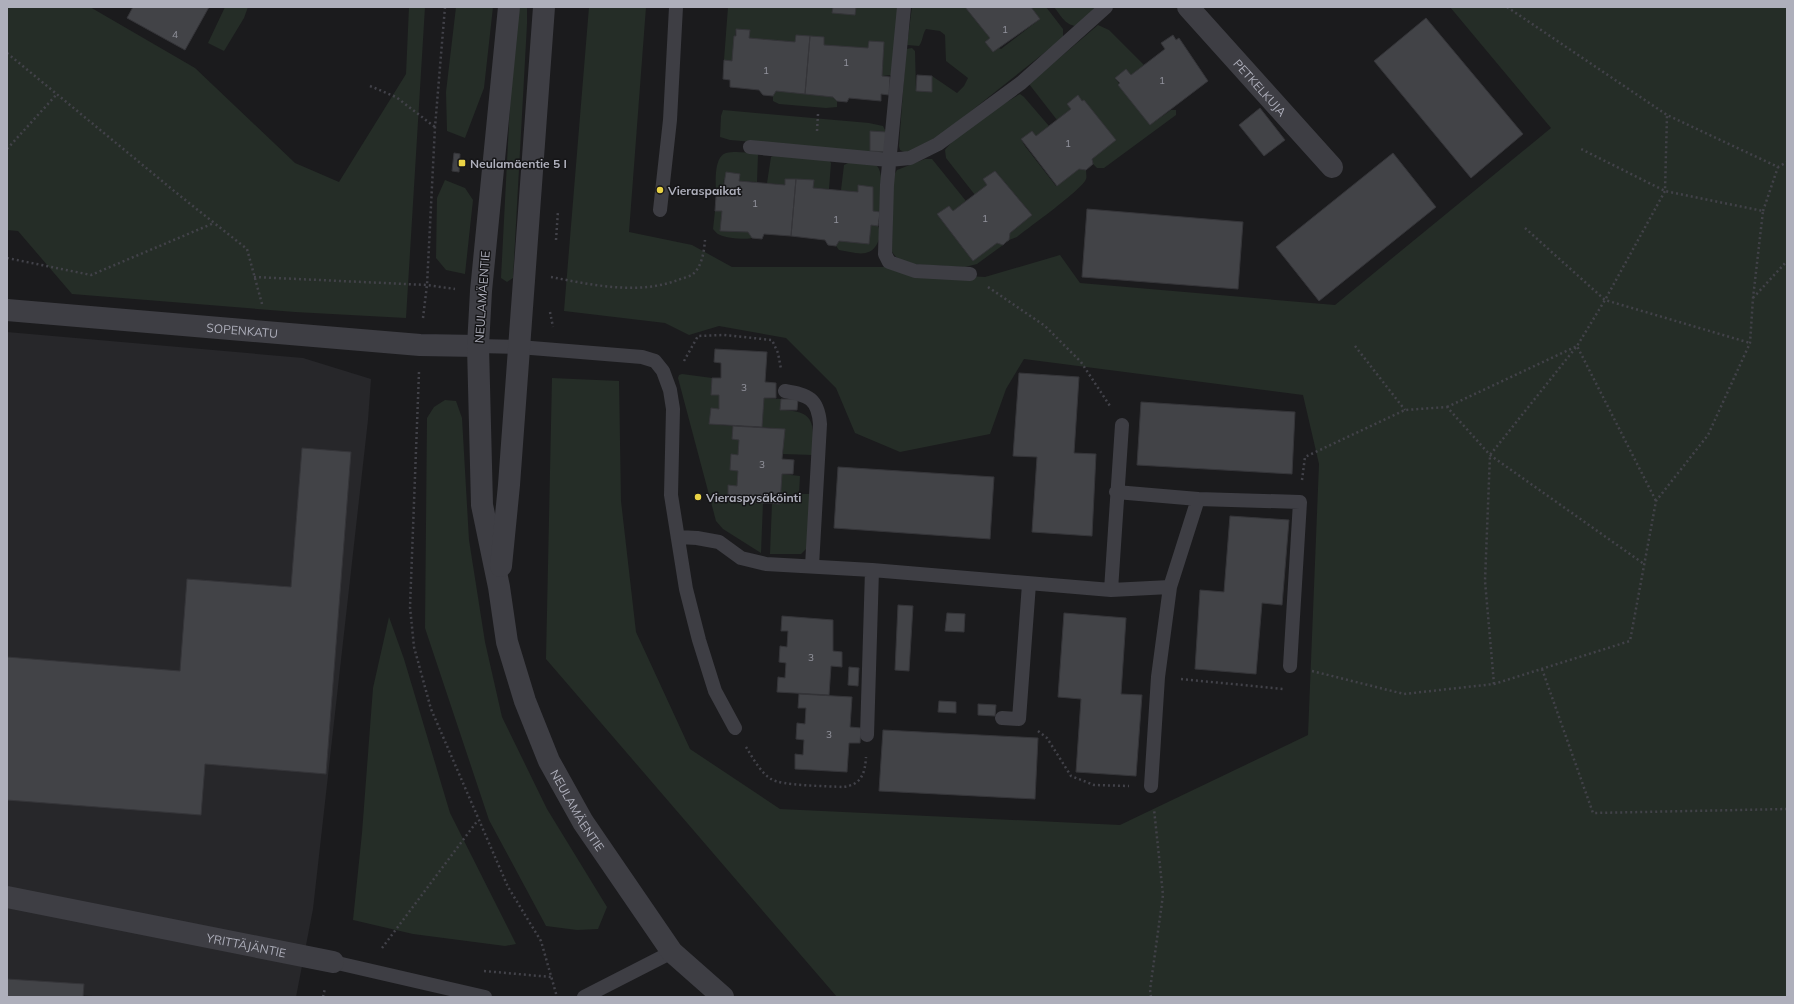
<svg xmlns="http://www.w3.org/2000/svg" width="1794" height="1004" font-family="Mulish,sans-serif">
	<rect width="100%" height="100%" fill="#1b1b1d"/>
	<!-- built -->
	<path fill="#27272a" d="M7,332L303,358L371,379L368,420L313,909L296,997H109L7,991Z"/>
	<!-- green -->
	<path fill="#252d27" d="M7,7H90L195,68L295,163L339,182L406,74L409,7H425L406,318L295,312L72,294L18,231L7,230Z
		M225,7H248L244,18L224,51L208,43Z
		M456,7H493L484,88L465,138L447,131L446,92Z
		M515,7H527V24L513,278L507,282L501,278Z
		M589,7H646L629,232L692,245L732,267H885L916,273L985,277L1060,255L1080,283L1335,305L1551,128L1450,7H1787V997H837L546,659L552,378L619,381L621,501L636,632L690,749L780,809L1120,825L1308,735L1319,464L1303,395L1024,359L1006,389L990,434L900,452L855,433L836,388L786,338L719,326L689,335L665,323L564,311Z
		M728,7H833V13L855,15L856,7H899L892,75L882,76L884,49L883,42L869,41L868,48L824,45V37L796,35L795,42L749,38L750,30L736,29L732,61L724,60Z
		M912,7H965L990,38L985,42L993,52L999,48L1001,49L1040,19L1031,7H1046L1063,29V38L941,135L906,153L900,150L899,146L906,49L912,48L915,51L916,91L932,92V76L957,93L964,86L968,78L946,61L945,35L940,31L926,29C922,35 923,41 919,46L907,45Z
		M1054,7H1098L1080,26C1066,27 1062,17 1054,7Z
		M1098,25L1109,30L1144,65L1131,75L1126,69L1115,78L1151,124L1171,110H1176V115L1104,168H1097L1093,164L1084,100L1082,101L1077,96L1067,104L1071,109L1057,120L1029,84Z
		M776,91L833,97L837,101V107L826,108L779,104L773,101V96Z
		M1020,94L1024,97L1049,126L1036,136L1032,131L1021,139L1025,146L1056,186L1079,169L1086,170C1086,173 1087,177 1086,179C1083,189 1028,228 1017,237L1009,240L1010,233L1032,215L995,171L984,179L987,185L975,195L946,158L945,150C955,135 1002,104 1020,94Z
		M723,110L869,123L883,126L886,132L870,131V150L886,152L880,153L730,140L720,137L721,116Z
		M736,152L756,153L758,155L757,182L739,181L740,174L726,172V179H724L722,196H716C716,185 713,157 726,153C729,152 733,152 736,152Z
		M775,155L829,160L831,163L829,189L813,188L814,180L786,179L785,185L767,183L771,157Z
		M925,159H932L966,201L953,211L949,206L937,214L973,261L997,243L1003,245L977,264L965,267L910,264L896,257L892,252L893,177L897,170Z
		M848,163C856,163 867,162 874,164C886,168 880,202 880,212L873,211V187L859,185L858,192L841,190L844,165Z
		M445,180L465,188L473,200L465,274L446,270L436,258L437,198Z
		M715,211H722L720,231L748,232L752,238C747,240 726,238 720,235C717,234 715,231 713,229Z
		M871,225L878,226C881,232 880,239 877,244C869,259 853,252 839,250L836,246L839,241L869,244Z
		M682,374L712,378L711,394L719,395V409H711L709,424L733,426L732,439L739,440L738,455L731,454L730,470L738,471L737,486H728V500L763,503L761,553L723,529L716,521L678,378L679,375Z
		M764,398L781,399L780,410C817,411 813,423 813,455L783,454L784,429L762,427Z
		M445,400L456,401L462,418L469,540L485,642L502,717L547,809L607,907L598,929L577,930L546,926L489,820L425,628L427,418L434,407Z
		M782,474L800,476L799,494H810L807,548L801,554H770L772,503H780Z
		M389,617L404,659L450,813L516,944L505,946L413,934L353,920L362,833L373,688Z"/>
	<!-- building -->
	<path fill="#424347" stroke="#353539" d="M133,7H209L185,50L127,18Z
		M833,7H856L855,15L832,13Z
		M965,7H1031L1040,19L993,52L985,42L990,38Z
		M1426,18L1523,134L1471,178L1374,61Z
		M736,29L750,30L749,38L795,42L796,35L810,36L805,94L776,91L773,96L763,95L759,90L730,87V80L723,79L724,60L732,61L734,36H736Z
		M1173,35L1176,40L1179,38L1208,81L1150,125L1118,85L1120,83L1115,78L1126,69L1131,75L1165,49L1161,43Z
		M810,36L824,37V45L868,48L869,41L884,42L882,76L890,77L889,95L881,94V101L849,98L847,102L837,101L833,97L805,94Z
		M917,75L932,76V92L916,91Z
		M1078,95L1082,101L1084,100L1116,140L1092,159L1093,164L1086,170L1079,169L1057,186L1021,139L1032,131L1036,136L1071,109L1067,104Z
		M1260,108L1285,140L1264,156L1239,125Z
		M870,131L886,132V152L870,151Z
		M454,153L460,154L459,172L452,171Z
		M1393,153L1436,207L1319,301L1276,247Z
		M995,171L1032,215L1010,233L1009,240L1006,242L1003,245L997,243L973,261L937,214L949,206L953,211L987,185L983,179Z
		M726,172L740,174L739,181L785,185V179H796L791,236L764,234L762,239L752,238L748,232L720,231L722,211H715L716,196H722Z
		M796,179L814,180L813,188L858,192V185L873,187V211L880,212L878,226L871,225L869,244L839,241L836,246L828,245L825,240L791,236Z
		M1087,209L1243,222L1238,289L1082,277Z
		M715,349L767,352L765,382L776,383V398H764L762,427L709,424L711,408L719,409V395H711L712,378H721V363L714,362Z
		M1019,373L1079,377L1074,453L1096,454L1092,536L1032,532L1037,457L1013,456Z
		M781,399H798L797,410H780Z
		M1141,402L1295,412L1292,474L1137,465Z
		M733,426L785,429L782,459L794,460L793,474H782L780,504L728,501V485L737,486L738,471L730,470L731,454L738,455L739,440L732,439Z
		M302,448L351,452L326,774L205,764L201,815L7,800V657L180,671L187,579L291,587Z
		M838,467L994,477L990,539L834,528Z
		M1230,516L1289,520L1282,605L1262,603L1256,674L1195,669L1200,590L1224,592Z
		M898,605L913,606L909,671L895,670Z
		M947,613L965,614L964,632L945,631Z
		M1064,613L1126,618L1121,694L1142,695L1136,776L1076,772L1081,699L1058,697Z
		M782,616L833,620V651L842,652V667L831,666L829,695L777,692L778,677L785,678L786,663L779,662L780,646L787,647L788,631H781Z
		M849,667L859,668L858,686L848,685Z
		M799,694L852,697L850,727L861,728L860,743H849L847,772L795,769V754L803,755L804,740L796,739L797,723L805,724L806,708H798Z
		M939,701L956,702V713L938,712Z
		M978,704L996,705L995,716L978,715Z
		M883,730L1038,738L1035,799L879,791Z
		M7,979L84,984L83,997H7Z"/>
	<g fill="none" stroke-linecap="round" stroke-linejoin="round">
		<!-- path -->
		<path stroke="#424249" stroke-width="2.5" stroke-dasharray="2 3" stroke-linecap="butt" d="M1507,7L1667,115L1778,167L1787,162
			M7,53L179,195L247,249L262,304
			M370,86L396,97L435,127
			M817,131L818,114
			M7,149L57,94
			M1763,211L1778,167
			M1525,228L1605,300L1750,343
			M556,240L558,211
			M7,258L91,275L214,223
			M254,277L427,285L455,289
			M551,277C592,285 638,295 678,280C683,278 689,277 693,274C702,266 704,252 705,240
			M988,287L1045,326L1081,362L1110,406
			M1753,298L1787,261
			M550,312L553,327
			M423,318L427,285L435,127L445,7
			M1355,346L1405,410
			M684,361L698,336L724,335L772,340L778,353L781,369
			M419,372L410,607L414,647L431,709L508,887L541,941L557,997
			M1447,407L1577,346L1656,501
			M1302,480L1305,457L1405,410L1447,407L1490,455L1644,564
			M1542,669L1593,813L1787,809
			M1312,671L1404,694L1494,684L1630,641L1656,501L1708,435L1750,343L1753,298L1763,211L1665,191L1579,148
			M1181,679L1283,689
			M1494,684L1485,581L1490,455L1577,346L1605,300L1665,191L1667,115
			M1038,731L1047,738L1071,776L1094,785L1129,786
			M746,747C753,758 760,772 771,779C781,786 828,786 843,787C861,785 865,774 866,757
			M382,948L478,820
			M484,971L551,977
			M323,997L325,988
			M1151,997L1150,990L1163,895L1154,809"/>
		<!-- service -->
		<path stroke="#3e3e44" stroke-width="14" d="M904,7L887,185L885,254L889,262L915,271L970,274
			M750,147L889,160L910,158L938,144L1021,83L1106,7
			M660,210L670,120L676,7
			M478,346L519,347L642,357L655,361L663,371L670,390L673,409L671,495L686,589L699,640L715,691L735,728
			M785,391C808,395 818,398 820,424L812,566
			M1116,492L1198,499
			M678,537L697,538L719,542L741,558L766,564L872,570L1111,590L1170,587L1198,499L1300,502L1290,666
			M1111,590L1122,425
			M1002,718L1019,719L1029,584
			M867,735L872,570
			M1151,786L1158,677L1170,587
			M333,962L485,997
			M584,997L672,952"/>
		<!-- minor -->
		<g stroke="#3e3e44" stroke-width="22">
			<path id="s1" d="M1188,7L1332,167"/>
			<path id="s2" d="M7,310L420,345L478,346"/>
			<path id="s3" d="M7,897L333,962"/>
		</g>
		<!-- tertiary -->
		<g stroke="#3e3e44" stroke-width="22">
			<path id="s4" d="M509,7L481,291L478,346L482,505L499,587L507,642L525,701L549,761L583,822L672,952L723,997"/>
			<path d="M501,566L509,485L544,7"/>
		</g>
	</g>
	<!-- markers -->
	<g fill="#ead345" stroke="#161618" stroke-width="1.5">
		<rect x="458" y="159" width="8" height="8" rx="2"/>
		<circle cx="660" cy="190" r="4"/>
		<circle cx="698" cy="497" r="4"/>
	</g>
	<g text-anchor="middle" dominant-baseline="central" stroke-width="3" stroke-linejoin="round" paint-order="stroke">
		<!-- number labels -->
		<g font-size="10" fill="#93949e">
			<text x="1005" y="29">1</text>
			<text x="175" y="34">4</text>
			<text x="846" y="62">1</text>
			<text x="766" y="70">1</text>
			<text x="1162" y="80">1</text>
			<text x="1068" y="143">1</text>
			<text x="755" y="203">1</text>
			<text x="985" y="218">1</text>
			<text x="836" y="219">1</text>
			<text x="744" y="387">3</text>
			<text x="762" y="464">3</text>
			<text x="811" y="657">3</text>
			<text x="829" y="734">3</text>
		</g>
		<!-- street labels -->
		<g font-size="12" fill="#aeafbb" stroke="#161618">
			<text stroke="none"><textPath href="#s1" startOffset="108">PETKELKUJA</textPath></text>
			<text transform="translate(482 297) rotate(-86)">NEULAMÄENTIE</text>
			<text stroke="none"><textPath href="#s2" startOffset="236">SOPENKATU</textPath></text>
			<text stroke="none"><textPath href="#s4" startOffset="822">NEULAMÄENTIE</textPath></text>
			<text stroke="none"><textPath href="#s3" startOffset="244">YRITTÄJÄNTIE</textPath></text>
		</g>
		<!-- poi labels -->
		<g font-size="12" font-weight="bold" fill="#aeafbb" stroke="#161618" text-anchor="start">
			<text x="470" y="163">Neulamäentie 5 I</text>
			<text x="668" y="190">Vieraspaikat</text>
			<text x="706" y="497">Vieraspysäköinti</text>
		</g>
	</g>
	<!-- border -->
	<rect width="1794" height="1004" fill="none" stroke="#aeafbb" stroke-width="16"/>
</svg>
